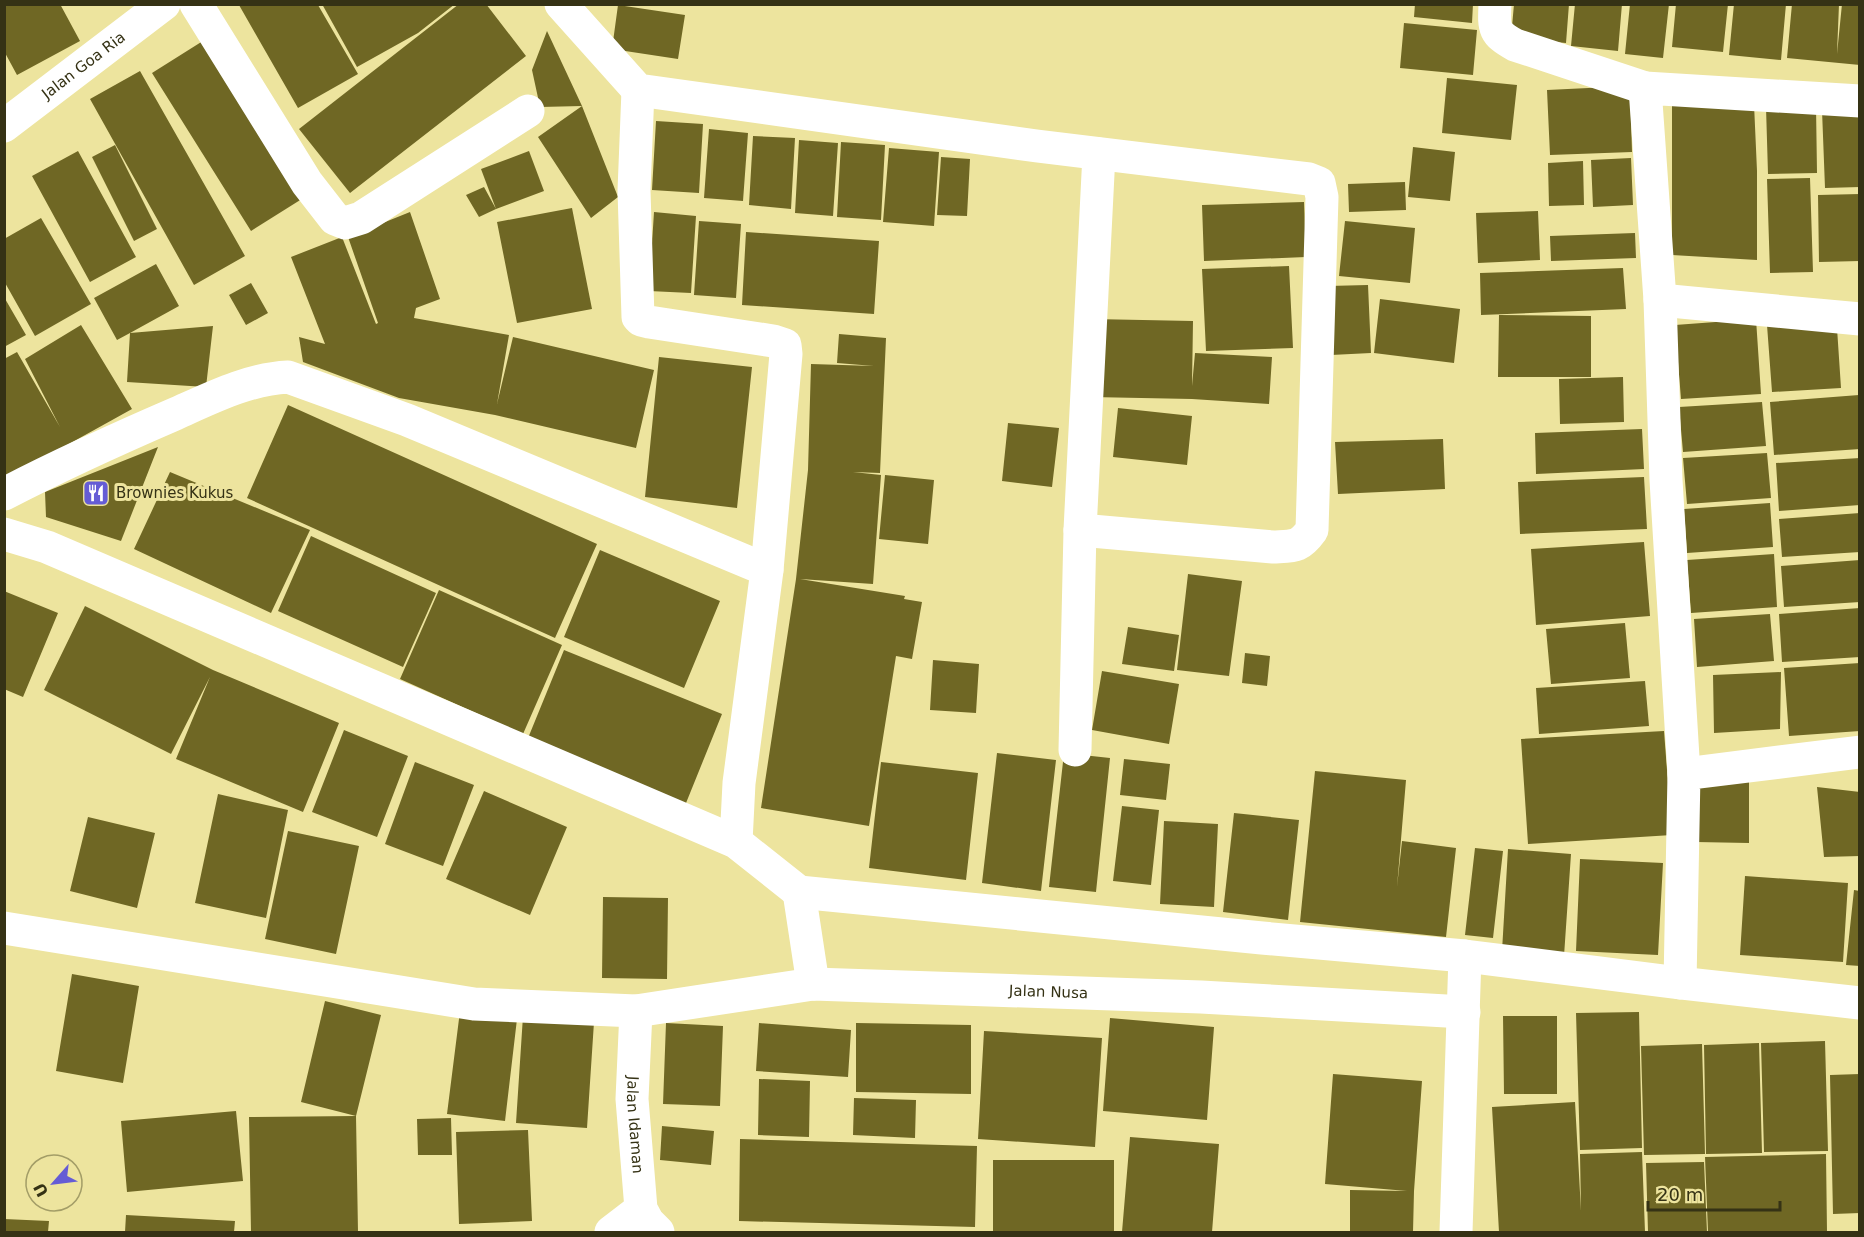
<svg xmlns="http://www.w3.org/2000/svg" width="1864" height="1237" font-family="'DejaVu Sans',sans-serif">
	<rect width="100%" height="100%" fill="#ede49e"/>
	<!-- building -->
	<path fill="#6f6724" d="M4,4H60L80,41L17,75L4,51Z
		M322,4H455L418,33L357,67Z
		M459,4H486L526,56L350,193L299,129Z
		M1415,4H1473L1472,23L1414,17Z
		M1514,4H1569L1566,43L1511,38Z
		M1575,4H1622L1618,51L1571,46Z
		M1630,4H1669L1663,58L1625,54Z
		M1676,4H1728L1723,52L1672,47Z
		M1734,4H1786L1781,60L1729,55Z
		M1792,4H1839L1837,54L1842,4H1860V65L1787,58Z
		M239,5H318L358,74L298,108Z
		M618,5L685,15L678,59L612,49Z
		M1404,23L1477,30L1473,75L1400,68Z
		M547,31L582,106L618,197L591,218L538,137L582,106L540,107L532,70Z
		M206,39L305,197L251,231L152,73Z
		M140,71L245,256L194,285L90,99Z
		M1447,78L1517,85L1511,140L1442,133Z
		M1630,86L1632,152L1550,155L1547,90Z
		M1672,98L1754,104L1757,171V260L1672,255Z
		M1816,106L1817,173L1768,174L1766,107Z
		M1860,109V187L1825,188L1822,110Z
		M656,121L703,124L699,193L652,190Z
		M709,129L748,133L743,201L704,198Z
		M753,136L795,138L791,209L749,205Z
		M799,140L838,143L833,216L795,213Z
		M841,142L885,145L881,220L837,217Z
		M115,145L157,229L134,241L92,157Z
		M1413,147L1455,152L1450,201L1408,197Z
		M889,148L939,152L934,226L883,222Z
		M78,151L136,257L90,282L32,176Z
		M529,151L544,191L496,209L481,169Z
		M941,157L970,159L967,216L937,215Z
		M1631,158L1633,205L1593,207L1591,160Z
		M1583,161L1584,205L1549,206L1548,163Z
		M1810,178L1813,272L1770,273L1767,179Z
		M1405,182L1406,210L1349,212L1348,184Z
		M484,187L496,209L479,217L466,195Z
		M1860,194V261L1819,262L1818,195Z
		M1304,202L1306,257L1204,261L1202,205Z
		M572,208L592,309L517,323L497,222Z
		M1538,211L1540,260L1478,263L1476,213Z
		M410,212L440,299L416,308L414,318L509,335L497,404L513,337L654,370L636,448L495,415L399,398L303,362L299,337L325,344L291,257L342,237L376,324L378,323L348,237Z
		M654,212L696,216L691,293L649,291Z
		M41,218L91,304L35,336L4,281V239Z
		M699,221L741,224L736,298L694,295Z
		M1345,221L1415,228L1410,283L1339,276Z
		M746,232L879,241L874,314L742,305Z
		M1635,233L1636,258L1551,261L1550,236Z
		M156,264L179,306L130,333L213,326L206,387L127,382L130,333L117,340L94,298Z
		M1289,266L1293,348L1206,351L1202,269Z
		M1623,268L1626,309L1481,315L1480,273Z
		M251,283L268,313L246,325L229,295Z
		M1368,285L1371,353L1331,355L1328,286Z
		M4,297L26,335L4,347Z
		M1380,299L1460,309L1454,363L1374,353Z
		M1499,315L1591,316V377H1498Z
		M1092,319L1193,321L1192,386L1195,353L1272,357L1269,404L1192,399L1091,397Z
		M1756,319L1761,394L1681,399L1675,325Z
		M81,325L132,409L4,480V359L17,352L60,427L25,359Z
		M1767,325L1837,328L1841,388L1772,392Z
		M839,334L886,338L880,473L853,472L881,475L873,584L800,579L905,596L904,599L922,602L912,659L896,656L869,826L761,808L796,579L808,470L811,364L874,366L837,363Z
		M659,357L752,367L737,508L645,497Z
		M1623,377L1624,422L1560,424L1559,379Z
		M1859,395L1860,449L1774,455L1770,402Z
		M1762,402L1766,446L1683,452L1679,407Z
		M288,405L597,544L555,638L247,498Z
		M1118,408L1192,416L1187,465L1113,457Z
		M1008,423L1059,428L1052,487L1002,481Z
		M1642,429L1644,469L1536,474L1535,433Z
		M1443,439L1445,489L1338,494L1335,442Z
		M158,447L121,541L46,517L45,492Z
		M1767,453L1771,498L1687,504L1683,458Z
		M1860,458V505L1779,511L1776,463Z
		M170,472L310,530L271,613L134,549Z
		M885,475L934,480L928,544L879,539Z
		M1644,477L1647,529L1520,534L1518,482Z
		M1770,503L1773,547L1687,553L1684,509Z
		M1860,513V552L1782,557L1779,519Z
		M311,536L436,593L403,667L278,611Z
		M1644,542L1650,616L1536,625L1531,549Z
		M600,550L720,601L684,688L564,637Z
		M1774,554L1777,607L1691,613L1687,560Z
		M1860,560V602L1784,607L1781,566Z
		M1188,574L1242,581L1229,676L1177,670Z
		M439,590L562,645L523,734L400,679Z
		M4,591L58,613L23,697L4,689Z
		M85,606L213,670L339,723L303,812L176,759L210,677L171,754L44,690Z
		M1860,608V657L1782,662L1779,614Z
		M1770,614L1774,661L1697,667L1694,619Z
		M1625,623L1630,678L1551,684L1546,629Z
		M1128,627L1179,635L1174,671L1122,664Z
		M564,650L722,714L684,808L526,743Z
		M1245,653L1270,656L1267,686L1242,683Z
		M933,660L979,664L976,713L930,710Z
		M1860,663V731L1789,736L1784,668Z
		M1102,671L1179,684L1169,744L1092,730Z
		M1781,672L1780,729L1714,733L1713,675Z
		M1645,681L1649,726L1539,734L1536,688Z
		M344,730L408,756L377,837L312,812Z
		M1664,731L1672,835L1528,844L1521,739Z
		M997,753L1056,760L1041,891L982,883Z
		M1064,753L1110,758L1096,892L1049,887Z
		M1124,759L1170,764L1166,800L1120,795Z
		M415,762L474,785L443,866L385,844Z
		M881,762L978,773L966,880L869,868Z
		M1315,771L1406,780L1397,887L1402,841L1456,848L1446,937L1300,922Z
		M1697,774L1749,775V843L1696,842Z
		M1817,787L1860,792V856L1824,857Z
		M484,791L567,827L530,915L446,879Z
		M218,794L288,810L266,918L195,903Z
		M1122,806L1159,810L1151,885L1113,881Z
		M1234,813L1299,820L1288,920L1223,912Z
		M88,817L155,833L137,908L70,891Z
		M1164,821L1218,824L1214,907L1160,904Z
		M288,831L359,846L336,954L265,939Z
		M1475,848L1503,851L1493,938L1465,935Z
		M1508,849L1571,854L1564,956L1502,951Z
		M1580,859L1663,863L1658,955L1576,951Z
		M1745,876L1848,883L1843,962L1740,955Z
		M1854,890L1860,891V966L1846,965Z
		M603,897L668,898L667,979L602,978Z
		M72,974L139,986L123,1083L56,1071Z
		M325,1001L381,1015L356,1116L301,1102Z
		M460,1011L517,1019L505,1121L447,1114Z
		M1639,1012L1642,1148L1580,1150L1576,1013Z
		M523,1016L594,1022L587,1128L516,1123Z
		M1503,1016H1557V1094H1504Z
		M1110,1018L1214,1027L1207,1120L1103,1111Z
		M666,1023L723,1026L720,1106L663,1104Z
		M759,1023L851,1030L848,1077L756,1071Z
		M856,1023L971,1025V1094L856,1092Z
		M984,1031L1102,1038L1095,1147L978,1139Z
		M1825,1041L1828,1151L1764,1152L1761,1043Z
		M1759,1043L1762,1153L1706,1154L1704,1045Z
		M1702,1044L1705,1154L1644,1155L1641,1046Z
		M1333,1074L1422,1081L1414,1191L1413,1232H1350V1190L1407,1191L1325,1184Z
		M1860,1074V1213L1833,1214L1830,1075Z
		M759,1079L810,1081L809,1137L758,1135Z
		M854,1098L916,1100L915,1138L853,1135Z
		M1575,1102L1581,1211L1580,1154L1642,1152L1645,1232H1499L1492,1107Z
		M236,1111L243,1181L127,1192L121,1121Z
		M356,1116L358,1232H251L249,1117Z
		M451,1118L452,1155H418L417,1119Z
		M662,1126L714,1131L711,1165L660,1160Z
		M528,1130L532,1221L459,1224L456,1132Z
		M1130,1137L1219,1144L1212,1232H1122Z
		M740,1139L977,1146L975,1227L739,1221Z
		M1826,1154L1827,1232H1708L1705,1157Z
		M993,1160H1114V1232H993Z
		M1704,1162L1707,1232H1648L1646,1163Z
		M126,1215L235,1221L234,1232H125Z
		M4,1219L49,1221L48,1232H4Z"/>
	<g fill="none" stroke-linecap="round" stroke-linejoin="round">
		<!-- street -->
		<g stroke="#fff" stroke-width="33">
			<path d="M196,4L307,183L335,219L345,223L361,218L528,111"/>
			<path d="M561,4L638,90L1037,146L1309,179L1319,183L1322,197L1312,530C1299,548 1294,546 1273,547L1080,530"/>
			<path d="M1495,4C1494,28 1493,33 1515,45L1645,88"/>
			<path d="M638,90L634,191L638,317L641,320L649,322L773,341L785,345L786,354L767,570L739,783L736,842"/>
			<path d="M1660,300L1860,319"/>
			<path d="M4,494C60,465 117,439 175,414C211,398 248,379 288,377L407,420L767,570"/>
			<path d="M4,534L47,547L736,842L799,892L1262,938L1465,956L1680,983L1860,1003"/>
			<path d="M1075,750L1080,530L1099,154"/>
			<path d="M1684,774L1666,480L1660,300L1645,88L1860,101"/>
			<path d="M799,892L813,984"/>
			<path id="s1" d="M4,928L474,1004L636,1011L813,984L1201,997L1464,1012"/>
			<path d="M1680,983L1684,774L1860,752"/>
			<path id="s2" d="M636,1011L632,1099L641,1209L648,1222L658,1232"/>
			<path d="M611,1232L641,1209"/>
			<path d="M1456,1232L1465,956"/>
		</g>
		<!-- secondary -->
		<path stroke="#fff" stroke-width="33" id="s3" d="M4,126L164,4"/>
	</g>
	<!-- icons -->
	<defs>
		<symbol id="restaurant-square" viewBox="-11 -11 22 22"><rect x="-9" y="-9" width="18" height="18" rx="4" fill="#655cd5" stroke="#ede49e"/><path d="M-5-6h1v4h1v-4h1v4h1v-4h1v5L-1.5 .5V6h-2V.5L-5-1ZM5-6V6H3V1.5H1.5Q1.5-4 5-6Z" fill="#fff"/></symbol>
	</defs>
	<g fill-rule="evenodd">
		<use href="#restaurant-square" x="81" y="478" width="30" height="30"/>
	</g>
	<g text-anchor="middle" dominant-baseline="central" stroke-width="6" stroke-linejoin="round" paint-order="stroke">
		<!-- street labels -->
		<g font-size="15" fill="#353215" stroke="#ede49e">
			<text stroke="none"><textPath href="#s3" startOffset="100">Jalan Goa Ria</textPath></text>
			<text stroke="none"><textPath href="#s1" startOffset="1053">Jalan Nusa</textPath></text>
			<text stroke="none"><textPath href="#s2" startOffset="114">Jalan Idaman</textPath></text>
		</g>
		<!-- poi labels -->
		<g font-size="15" fill="#353215" stroke="#ede49e" text-anchor="start">
			<text x="116" y="493">Brownies Kukus</text>
		</g>
	</g>
	<!-- border -->
	<rect width="1864" height="1237" fill="none" stroke="#353215" stroke-width="12"/>
	<!-- north arrow -->
	<g transform="translate(54 1183) rotate(242)"><circle r="28" fill="#ede49e" stroke="#a39d67" stroke-width="1.5"/>
	<path d="M0-4.5L10 22L0 15L-10 22Z" fill="#655cd5"/>
	<text y="-9" font-size="16" font-weight="bold" text-anchor="middle" fill="#353215">U</text>
	</g>
	<!-- scale -->
	<path d="M1648 1201v9h132v-9" fill="none" stroke="#353215" stroke-width="3"/>
	<text x="1657" y="1201" font-size="18" fill="#353215" stroke="#ede49e" stroke-width="4.5" paint-order="stroke">20 m</text>
</svg>
